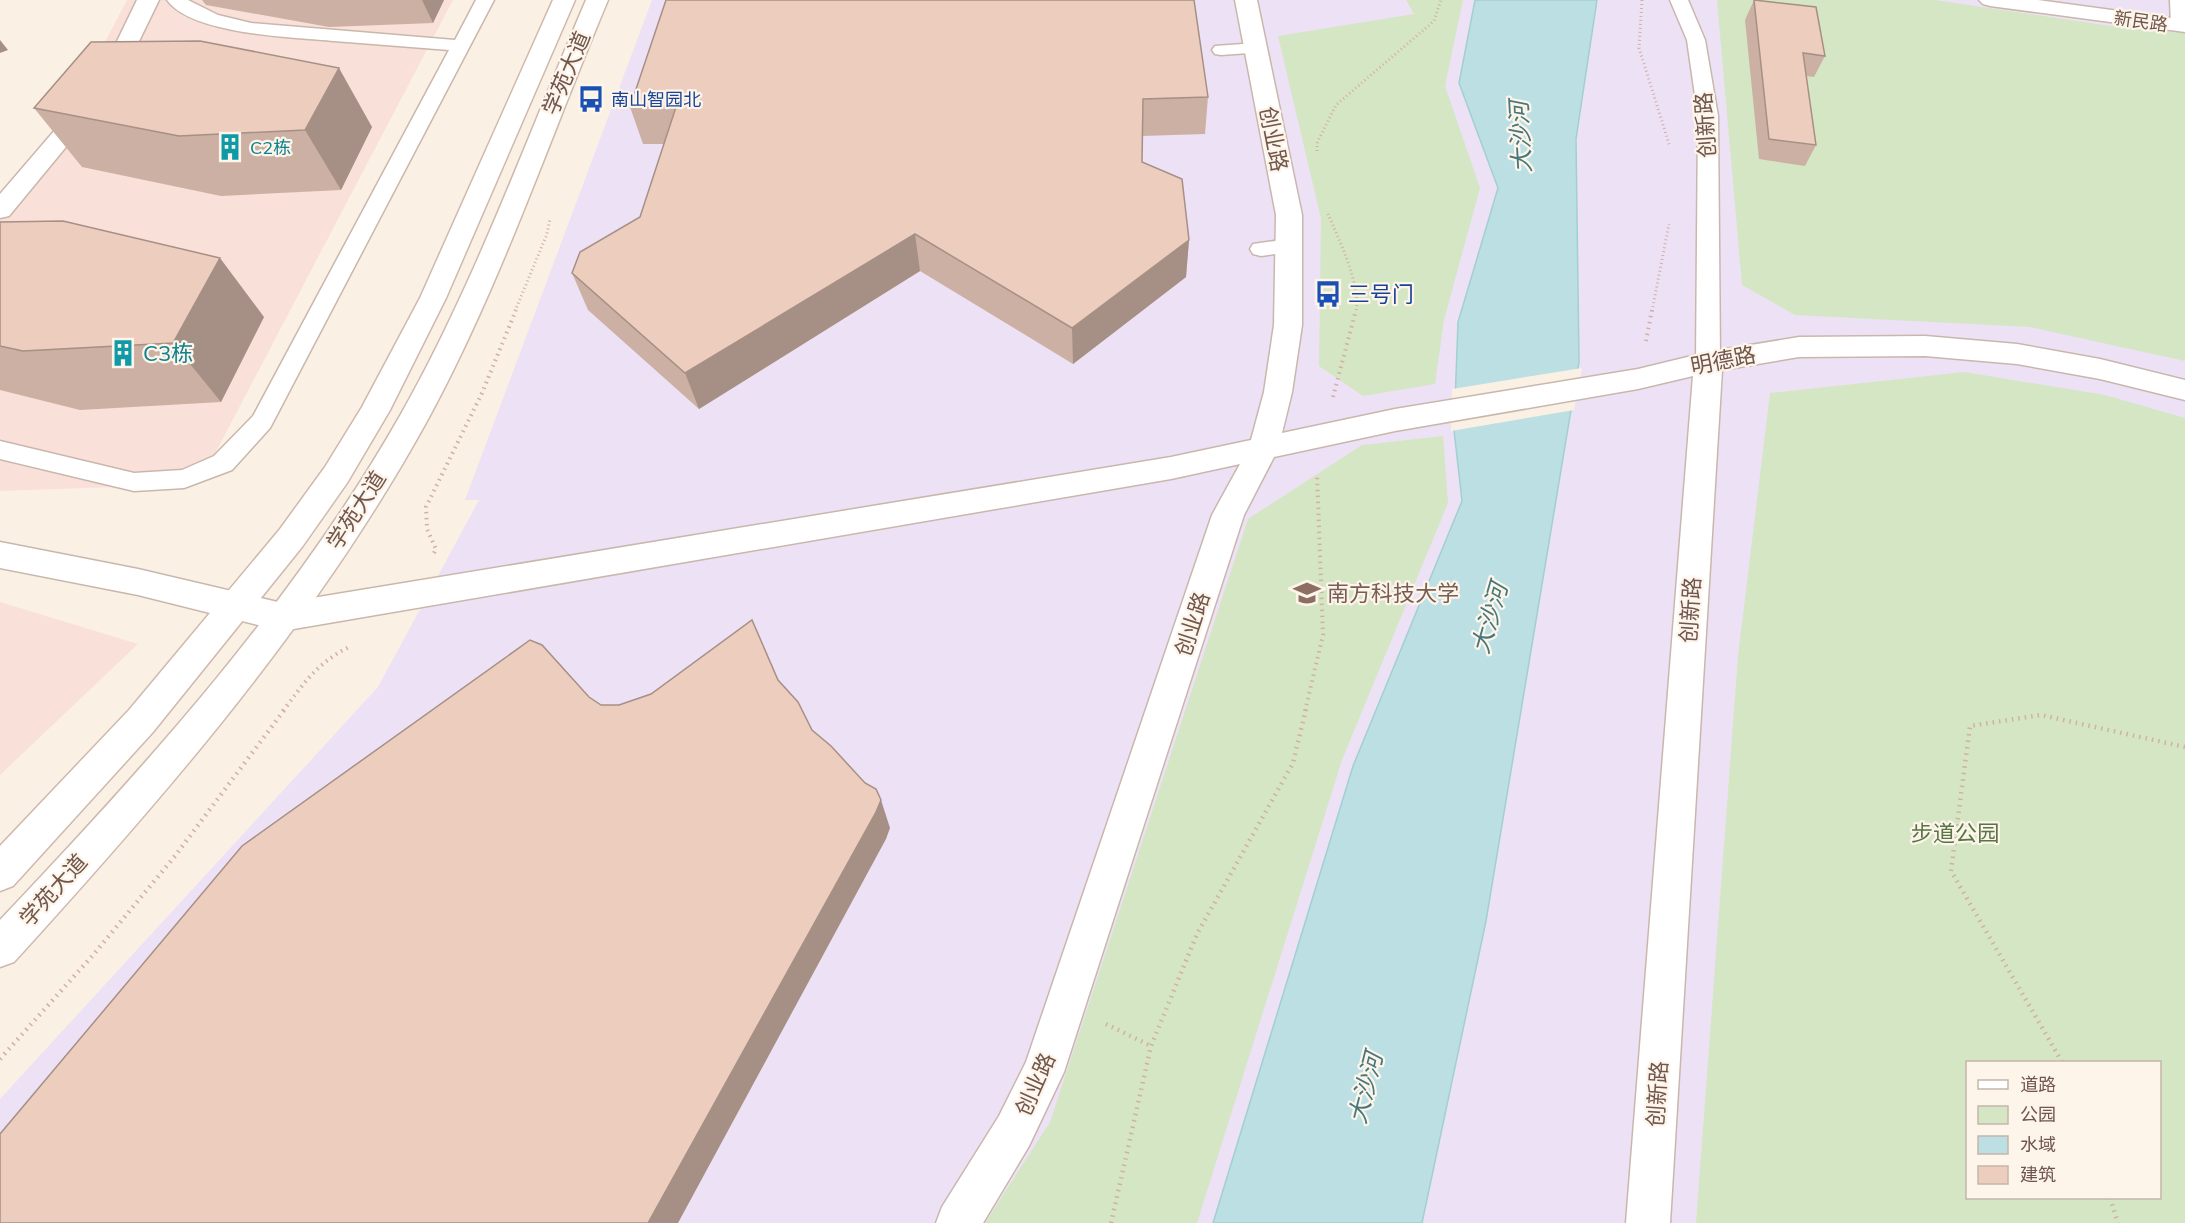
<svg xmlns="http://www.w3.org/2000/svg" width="2185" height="1223" font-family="Mulish,'Noto Sans SC',sans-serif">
	<rect width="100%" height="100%" fill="#faf0e4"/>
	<!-- commercial -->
	<path fill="#f9e0d9" d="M127,0H453L199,484L0,491V197L63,122Z
		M0,602L138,644L0,775Z"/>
	<!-- education -->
	<path fill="#ede1f6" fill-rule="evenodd" d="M652,0H2185V1223H0V1099L378,687L479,500H465ZM1968,1062H2160V1198H1968Z"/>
	<!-- green -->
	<path fill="#d5e6c4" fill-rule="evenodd" d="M1406,0H1463L1445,86L1480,188L1444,320L1435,384L1363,396L1319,366L1321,219L1278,36L1414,14Z
		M1717,0H1935L2124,28L2185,33V361L2030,327L1795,315L1742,285Z
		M1964,372L2105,395L2185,418V1223H1696L1738,656L1770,393ZM1968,1062H2160V1198H1968Z
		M1443,436L1448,503L1342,760L1197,1223H985L1050,1122L1248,519L1362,445Z"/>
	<!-- water -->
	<path fill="#bbdfe2" stroke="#a2cfd3" stroke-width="1.5" d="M1475,0H1597L1576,139L1579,362L1486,921L1422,1223H1213L1353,766L1462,501L1454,430L1458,322L1498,188L1459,83Z"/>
	<!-- pier -->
	<path fill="#faf0e4" d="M1582,368L1574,410L1451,431L1452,389Z"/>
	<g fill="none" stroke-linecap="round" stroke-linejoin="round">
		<defs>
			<path id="lane" d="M167,0H188L218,15L251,23L455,40L476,0H494L270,428L232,470L184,488L134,491L0,459V441L134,473L182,470L214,456L253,416L449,50C411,47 373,44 334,41C294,37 192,35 167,0Z
				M1670,0H1688L1705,40L1718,116L1720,362L1716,368L1708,370L1700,368L1696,362L1698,116L1687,40Z
				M2170,0H2185V30H2174L2171,26Z
				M1257,43L1263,44L1266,48L1263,52L1221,55L1215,54L1212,50L1215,46Z
				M1289,239L1296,241L1300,246L1296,251L1261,256L1253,254L1250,249L1253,244Z"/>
			<path id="street" d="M137,0H159L125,70L89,119L9,216L0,218V194L73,109L106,64Z
				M1235,0H1257L1302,215V325L1292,392L1282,433L1395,409L1638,369L1708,352L1799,337L1925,336L2017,344L2100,359L2185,380V400L2100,379L2017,364L1925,356L1799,357L1722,370L1670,1223H1626L1693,376L1638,389L1395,431L1274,457L1244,515L1064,1072L1029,1146L983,1223H936L942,1207L999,1116L1026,1062L1212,515L1240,464L1171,479L282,631L138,595L0,568V542L138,569L282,603L1171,457L1251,440L1264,392L1274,325L1276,215Z
				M1979,0H2038L2185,20V32L1990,6L1983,4Z"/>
			<path id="secondary" d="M553,0H575L446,298L390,410L347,483L302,547L153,732L13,886L0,891V846L129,710L280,529L325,467L362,407L420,298Z
				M586,0H608C549,140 500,287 427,421C317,621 167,794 14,962L0,967V920C148,764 295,601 401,414C475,283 527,137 586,0Z"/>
		</defs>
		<!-- lane casing -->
		<use href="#lane" stroke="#cab7ac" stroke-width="3"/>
		<!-- street casing -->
		<use href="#street" stroke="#cab7ac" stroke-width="3"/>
		<!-- secondary casing -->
		<use href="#secondary" stroke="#cfb9ac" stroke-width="3"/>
		<!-- path-far2 -->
		<path stroke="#d2b0a2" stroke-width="3" stroke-dasharray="1 3" stroke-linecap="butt" d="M1642,0L1639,48L1670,147
			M1317,151V143L1336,105L1434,21L1441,0
			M1328,214C1338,237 1362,288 1356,311
			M515,311L547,234L550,219
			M1652,311L1669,224"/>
		<!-- path-far1 -->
		<path stroke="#d2b0a2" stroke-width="4" stroke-dasharray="1.5 4.5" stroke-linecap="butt" d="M1646,341L1652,310
			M1333,397L1356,310
			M434,553L436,549L427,529L426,507L482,393L516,310
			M283,711C304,683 317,663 349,647
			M1305,711L1323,635L1317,474"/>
		<!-- path -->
		<path stroke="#d2b0a2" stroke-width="4.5" stroke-dasharray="1.5 5" stroke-linecap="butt" d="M1106,1024L1151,1046
			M0,1059L94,954L175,856L285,709
			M2062,1062L1951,871L1970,726L2041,715L2185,747
			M2110,1198L2118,1223
			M1111,1223L1151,1046L1197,934L1293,763L1306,709"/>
		<!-- lane -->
		<use href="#lane" fill="#fff" fill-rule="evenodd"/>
		<!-- street -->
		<use href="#street" fill="#fff" fill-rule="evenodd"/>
		<!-- secondary -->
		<use href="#secondary" fill="#fff" fill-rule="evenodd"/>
	</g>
	<!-- wall -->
	<path fill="#ccb0a3" d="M202,0H444L433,23L329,27L206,5Z
		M1754,0L1825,56L1814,77L1806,76L1816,145L1805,166L1759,159L1745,20Z
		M1208,97L1205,134L1142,136V162L1189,240L1186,277L1073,364L920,271L699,409L588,310L572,273L640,217L664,144H643L630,107Z
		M34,108L372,127L341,190L221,196L82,167Z
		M0,222L264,317L221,402L80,410L0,390Z"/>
	<!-- shaded-wall -->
	<path fill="#a69085" d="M422,0H444L433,23Z
		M0,40L8,50L0,53Z
		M339,68L372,127L341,190L305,130Z
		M915,234L920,271L699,409L685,373Z
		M1189,240L1186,277L1073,364L1072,328Z
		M220,258L264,317L221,402L173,343Z
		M881,800L890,828L886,839L678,1223H648Z"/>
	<!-- building -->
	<path fill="#edcdbe" stroke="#a69085" stroke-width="1.5" d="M666,0H1194L1208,97L1143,99L1142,162L1182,179L1189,240L1072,328L915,234L685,373L572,273L580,252L640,217L676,107H630Z
		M1754,0L1816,7L1825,56L1803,53L1816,145L1769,139Z
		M200,41L339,68L305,130L179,136L34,108L91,42Z
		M63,221L220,258L173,343L23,351L0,346V222Z
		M752,620L778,680L798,702L812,730L831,746L865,783L876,789L881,800L876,812L648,1223H0V1134L242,846L530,640L542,645L589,697L601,705H619L651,694Z"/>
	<!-- icons -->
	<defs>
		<symbol id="bus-bare" viewBox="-9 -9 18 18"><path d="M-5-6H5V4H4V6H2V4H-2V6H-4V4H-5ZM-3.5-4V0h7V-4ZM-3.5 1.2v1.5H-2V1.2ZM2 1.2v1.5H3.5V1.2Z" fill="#1a4fb4" stroke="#fdf4ea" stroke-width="2.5" paint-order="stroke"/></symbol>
		<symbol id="building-bare" viewBox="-9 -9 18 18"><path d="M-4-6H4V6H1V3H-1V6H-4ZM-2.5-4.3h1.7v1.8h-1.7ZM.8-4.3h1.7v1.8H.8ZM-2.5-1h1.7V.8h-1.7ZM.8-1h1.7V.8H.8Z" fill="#0f9aa8" stroke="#fdf4ea" stroke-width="2.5" paint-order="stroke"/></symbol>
		<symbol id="university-bare" viewBox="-9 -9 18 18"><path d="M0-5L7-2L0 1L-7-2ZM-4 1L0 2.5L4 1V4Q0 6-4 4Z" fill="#8d6e63" stroke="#fdf4ea" stroke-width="2.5" paint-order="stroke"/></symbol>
	</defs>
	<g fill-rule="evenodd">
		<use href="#bus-bare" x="572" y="80" width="38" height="38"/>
		<use href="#building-bare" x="211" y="128" width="38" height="38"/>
		<use href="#bus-bare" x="1309" y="275" width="38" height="38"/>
		<use href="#building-bare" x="104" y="334" width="38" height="38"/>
		<use href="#university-bare" x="1288" y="574" width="38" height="38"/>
	</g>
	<g text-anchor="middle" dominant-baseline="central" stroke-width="4.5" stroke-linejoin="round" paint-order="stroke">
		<!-- far-street labels -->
		<g font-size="18" fill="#70564c" stroke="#fdf4ea">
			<text transform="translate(2141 21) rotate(8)">新民路</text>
		</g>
		<!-- far-transit labels -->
		<g font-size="18" fill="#164399" stroke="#fdf4ea" text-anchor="start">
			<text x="611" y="99">南山智园北</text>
		</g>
		<!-- far-culture labels -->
		<g font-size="18" fill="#0d838f" stroke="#fdf4ea" text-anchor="start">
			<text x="250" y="147">C2栋</text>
		</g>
		<!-- street labels -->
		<g font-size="22" fill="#70564c" stroke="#fdf4ea">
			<text transform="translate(566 73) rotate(-67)">学苑大道</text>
			<text transform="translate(1705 125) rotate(-94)">创新路</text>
			<text transform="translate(1274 139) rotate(79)">创业路</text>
			<text transform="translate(1723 360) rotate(-11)">明德路</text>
			<text transform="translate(356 510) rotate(-57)">学苑大道</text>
			<text transform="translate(1690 610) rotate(-86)">创新路</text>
			<text transform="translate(1192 624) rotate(-72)">创业路</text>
			<text transform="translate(53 890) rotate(-48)">学苑大道</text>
			<text transform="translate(1035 1084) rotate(-66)">创业路</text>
			<text transform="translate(1657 1094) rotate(-86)">创新路</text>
		</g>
		<!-- transit labels -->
		<g font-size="22" fill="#164399" stroke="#fdf4ea" text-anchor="start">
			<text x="1348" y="294">三号门</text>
		</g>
		<!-- culture labels -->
		<g font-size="22" fill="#0d838f" stroke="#fdf4ea" text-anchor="start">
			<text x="143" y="353">C3栋</text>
		</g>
		<!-- education labels -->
		<g font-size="22" fill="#785e54" stroke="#fdf4ea" text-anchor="start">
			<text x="1327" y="593">南方科技大学</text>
		</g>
		<!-- park labels -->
		<g font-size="22" fill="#577545" stroke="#fdf4ea">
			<text x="1955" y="833">步道公园</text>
		</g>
		<!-- water labels -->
		<g font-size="24" font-style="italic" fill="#45777b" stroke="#fdf4ea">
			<text transform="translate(1520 137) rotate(-93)">大沙河</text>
			<text transform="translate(1489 618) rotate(-74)">大沙河</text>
			<text transform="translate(1365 1088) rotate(-76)">大沙河</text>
		</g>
	</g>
	<!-- legend -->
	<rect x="1966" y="1061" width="195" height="138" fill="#fdf4ea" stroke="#c5b5ab" stroke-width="1.5"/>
	<rect x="1978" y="1080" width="30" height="9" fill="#ffffff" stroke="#c5b5ab" stroke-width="1.5"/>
	<text x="2020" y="1091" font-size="18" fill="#70564c">道路</text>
	<rect x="1978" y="1106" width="30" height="18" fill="#d5e6c4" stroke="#c5b5ab" stroke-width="1.5"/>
	<text x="2020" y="1121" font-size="18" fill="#70564c">公园</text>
	<rect x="1978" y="1136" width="30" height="18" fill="#bbdfe2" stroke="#c5b5ab" stroke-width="1.5"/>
	<text x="2020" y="1151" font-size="18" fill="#70564c">水域</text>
	<rect x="1978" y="1166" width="30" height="18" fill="#edcdbe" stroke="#c5b5ab" stroke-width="1.5"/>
	<text x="2020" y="1181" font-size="18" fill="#70564c">建筑</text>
</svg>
